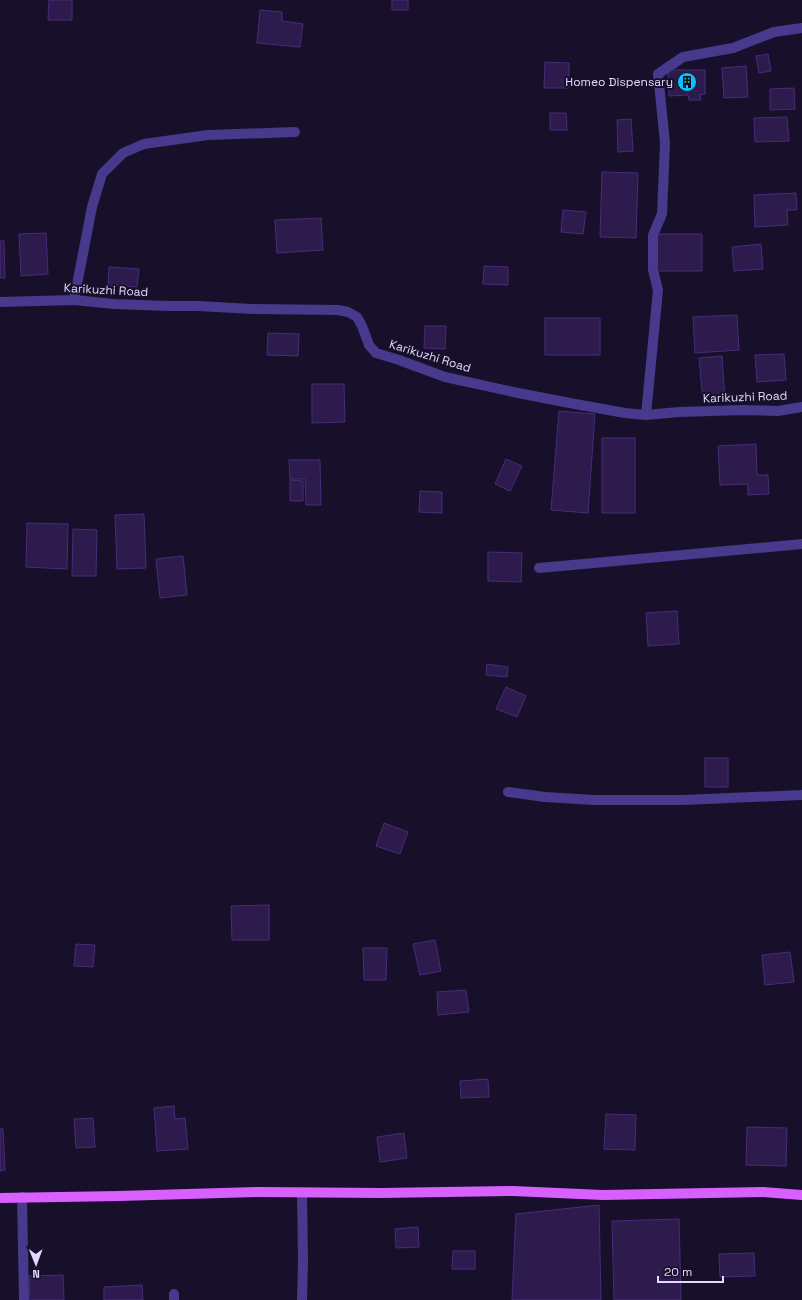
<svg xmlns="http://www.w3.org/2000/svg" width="802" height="1300" font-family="'Space Grotesk',sans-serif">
	<rect width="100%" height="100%" fill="#18102a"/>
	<!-- building -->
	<path fill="#2c1b4c" stroke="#462c79" d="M49,0H72V20H48Z
		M392,0H408V10H392Z
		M260,10L282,12V21L303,24L300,47L257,43Z
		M768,54L771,71L759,73L756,56Z
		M545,62L569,63V88H544Z
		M746,66L748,97L724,98L722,68Z
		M668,70H705V94L700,95L701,100H689L688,95L669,96Z
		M794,88L795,109L770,110V89Z
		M550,113H566L567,130H550Z
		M787,117L789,141L755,142L754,118Z
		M631,119L633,151L618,152L617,120Z
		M602,172L638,173L636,238L600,237Z
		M796,193L797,210H787L788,225L755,227L754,195Z
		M563,210L586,212L583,234L561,232Z
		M321,218L323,250L277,253L275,220Z
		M46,233L48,274L21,276L19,234Z
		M655,234H702V271H655Z
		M0,241H4L5,278H0Z
		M761,244L763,269L734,271L732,247Z
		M484,266L508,267V285L483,284Z
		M109,267L139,269L137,287L108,285Z
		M737,315L739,350L695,353L693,317Z
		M545,318H600V355H545Z
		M425,326H446L445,349L424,348Z
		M268,333L299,334L298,356L267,355Z
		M784,354L786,380L757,382L755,355Z
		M722,356L725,399L703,401L699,358Z
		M312,384H344L345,422L312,423Z
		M559,411L595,414L588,513L551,510Z
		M602,438H635V513H602Z
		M756,444L757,475H768L769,494L748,495V484L720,485L718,446Z
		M506,459L522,466L510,491L495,484Z
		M289,460H320L321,505H306L305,479H290Z
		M290,480L303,481V501H290Z
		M420,491L442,492V513L419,512Z
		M144,514L146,568L117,569L115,515Z
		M27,523L68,524L67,569L26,567Z
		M73,529L97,530L96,576H72Z
		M488,552L522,553L521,582L488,581Z
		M183,556L187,595L160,598L156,559Z
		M677,611L679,644L648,646L646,613Z
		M487,664L508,667L507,677L486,675Z
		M506,687L526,696L517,717L496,709Z
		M705,758H728V787H705Z
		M384,823L408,832L400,854L376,846Z
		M269,905V940H232L231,906Z
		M435,940L441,971L420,975L413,944Z
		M76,944L95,945L93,967L74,966Z
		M363,948H387L386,980H364Z
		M790,952L794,982L765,985L762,955Z
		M466,990L469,1012L438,1015L437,992Z
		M488,1079L489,1097L461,1098L460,1081Z
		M174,1106L175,1119L185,1118L188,1149L157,1151L154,1108Z
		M606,1114L636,1115L635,1150L604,1149Z
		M93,1118L95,1147L76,1148L74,1119Z
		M747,1127L787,1128L786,1166L746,1165Z
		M0,1129H3L5,1170L0,1171Z
		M404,1133L407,1158L380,1162L377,1137Z
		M599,1205L601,1300H512L516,1214Z
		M679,1219L681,1300H614L612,1221Z
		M418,1227L419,1247L396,1248L395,1229Z
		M453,1251H475V1269H452Z
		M754,1253L755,1276L720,1277L719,1254Z
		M63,1275L64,1300H30L29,1276Z
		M142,1285L143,1300H104V1287Z"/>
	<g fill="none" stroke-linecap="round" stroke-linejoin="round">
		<!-- minor -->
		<path stroke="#47398b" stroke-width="10" d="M74,300L92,207L102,174L123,153L144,144L208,135L295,132
			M0,302L74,300L114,304L169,306H198L252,309L338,310L348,312L357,317L362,326L369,345L376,353L399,360L445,377L518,393L575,404L625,413L646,415L679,412L743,410L778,411L802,407
			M646,415L658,290L653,270V235L662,214L665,143L658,74L683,57L733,48L774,32L802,28
			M539,568L802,544
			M508,792L545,797L594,800H682L802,795
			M22,1197L24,1300
			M174,1300V1294
			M302,1300L303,1261L302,1192"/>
		<!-- major -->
		<path stroke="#d960ff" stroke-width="10" d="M0,1198L119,1196L258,1192L381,1193L513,1191L603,1195L763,1192L802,1195"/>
	</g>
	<!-- icons -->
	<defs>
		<symbol id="building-disc" viewBox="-11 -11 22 22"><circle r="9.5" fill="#05c4ff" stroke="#18102a"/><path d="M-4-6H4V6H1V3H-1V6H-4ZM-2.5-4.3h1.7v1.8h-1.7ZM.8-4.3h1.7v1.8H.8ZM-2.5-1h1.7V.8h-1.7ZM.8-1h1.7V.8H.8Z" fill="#111"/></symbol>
	</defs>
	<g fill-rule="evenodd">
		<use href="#building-disc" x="676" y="71" width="22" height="22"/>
	</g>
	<g text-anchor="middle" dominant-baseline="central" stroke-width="4" stroke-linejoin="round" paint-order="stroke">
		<!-- poi labels -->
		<g font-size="12" fill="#e2d9ff" stroke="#18102a" text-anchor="end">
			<text x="673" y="82">Homeo Dispensary</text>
		</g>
		<!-- street labels -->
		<g font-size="12" fill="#e2d9ff" stroke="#18102a">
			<text transform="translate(106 290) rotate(3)">Karikuzhi Road</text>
			<text transform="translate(430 356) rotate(17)">Karikuzhi Road</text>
			<text transform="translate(745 397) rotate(-2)">Karikuzhi Road</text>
		</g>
	</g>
	<!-- north arrow -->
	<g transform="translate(36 1264) rotate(179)" stroke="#18102a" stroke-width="3" paint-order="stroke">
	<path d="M0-3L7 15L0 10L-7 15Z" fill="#e2d9ff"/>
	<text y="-6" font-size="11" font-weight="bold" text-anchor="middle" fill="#e2d9ff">N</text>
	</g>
	<!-- scale -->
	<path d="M658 1276v6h65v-6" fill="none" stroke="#e2d9ff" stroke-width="2"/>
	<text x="664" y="1276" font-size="12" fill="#e2d9ff" stroke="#18102a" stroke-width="3" paint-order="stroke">20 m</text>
</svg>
